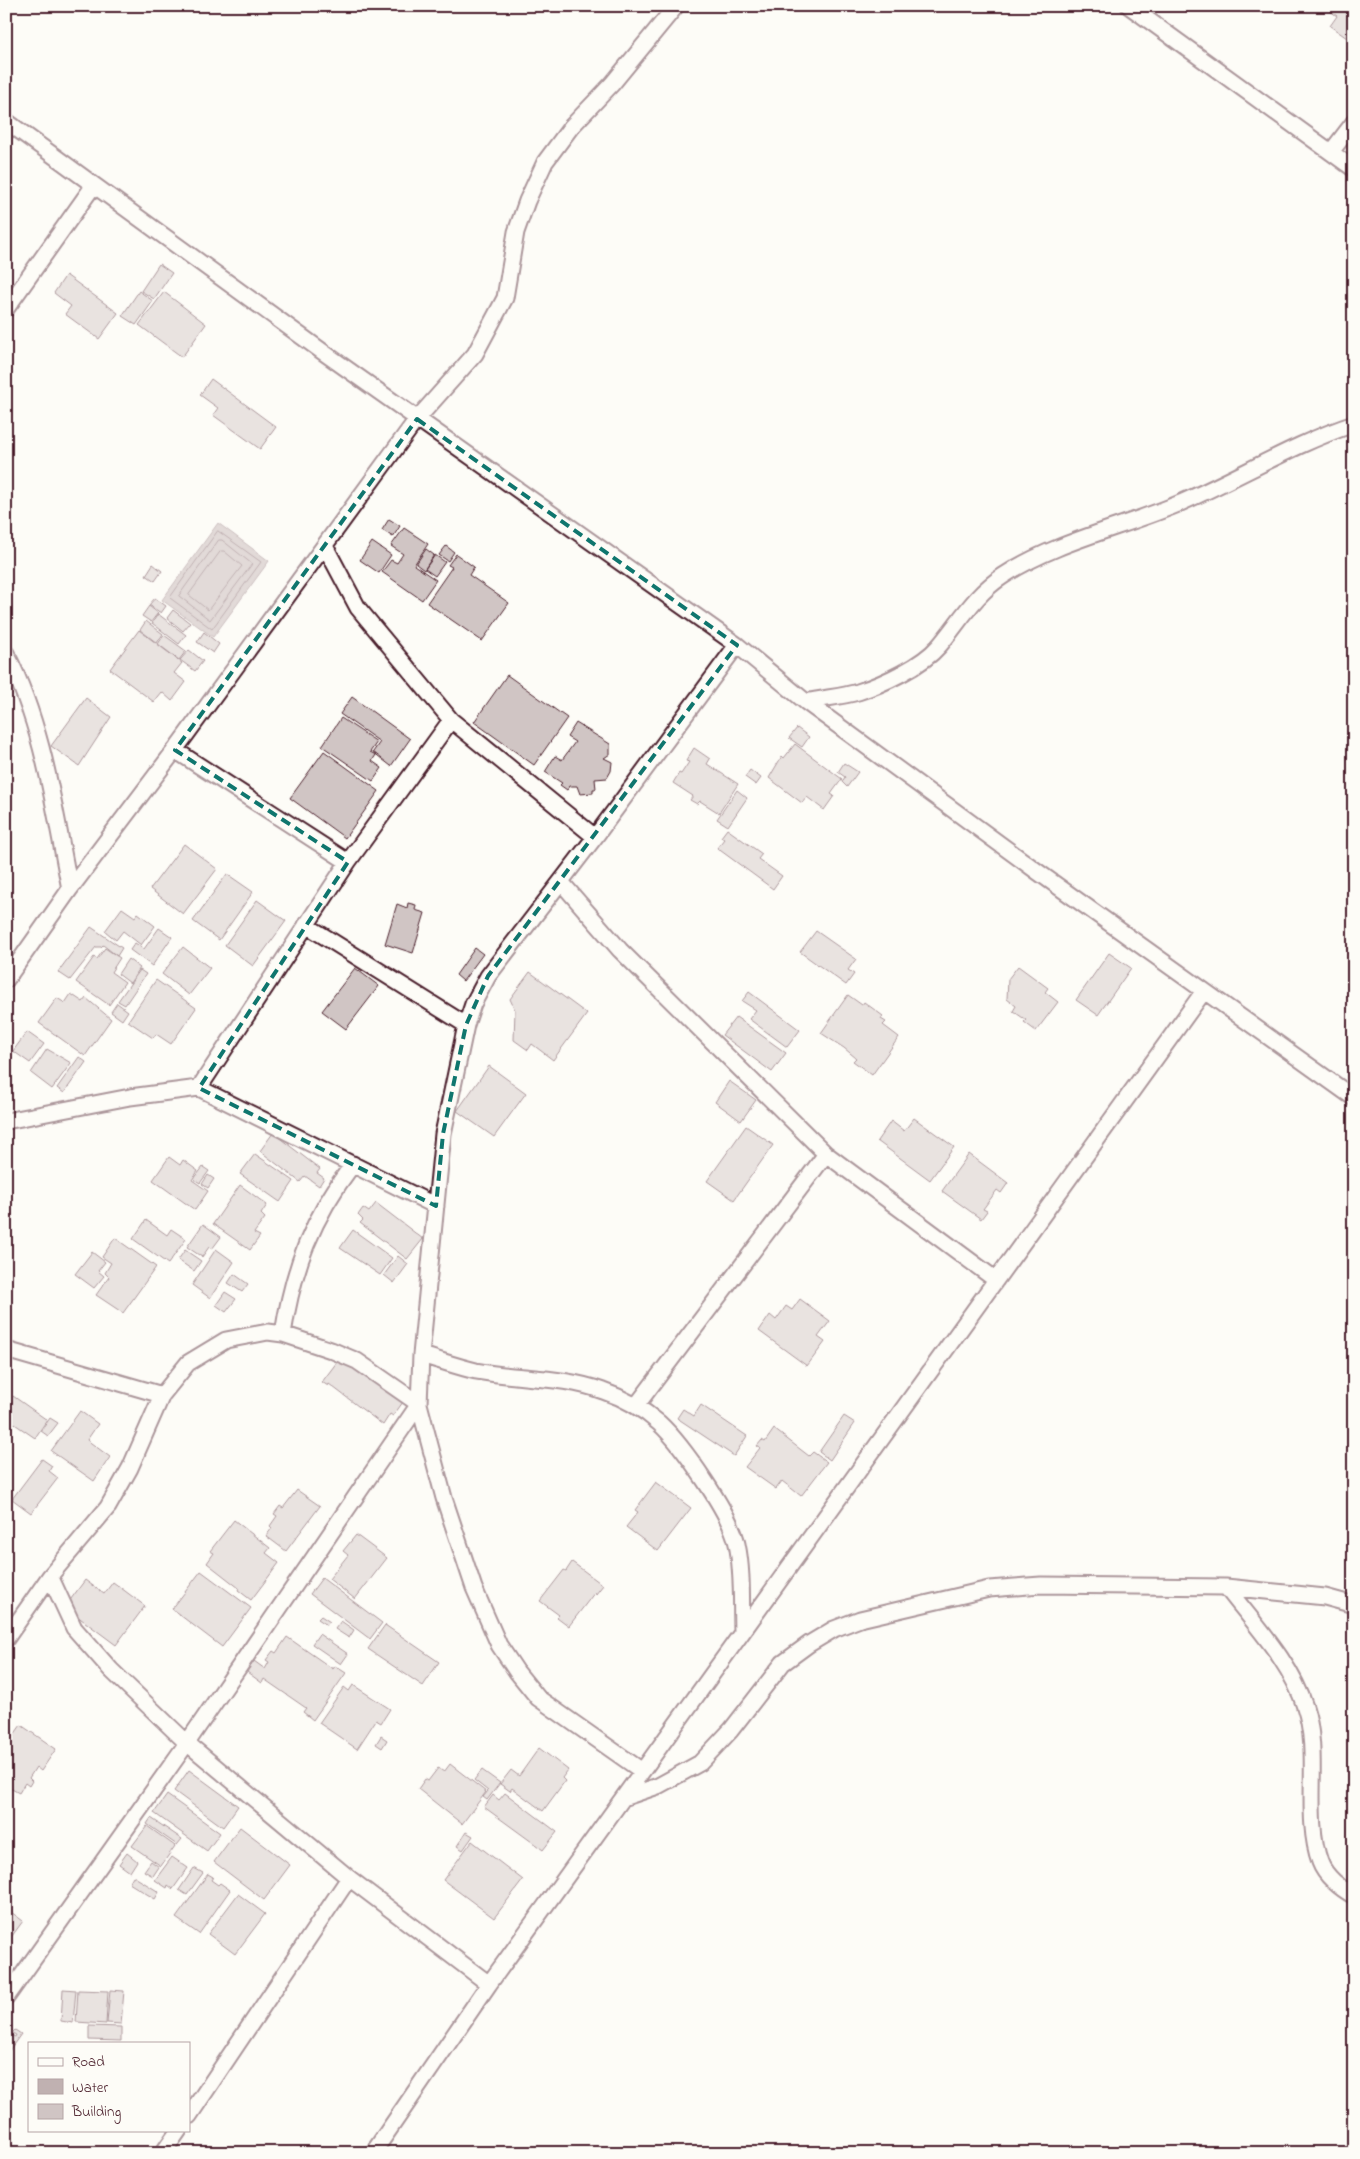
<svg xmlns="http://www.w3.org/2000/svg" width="1360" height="2159" font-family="'Indie Flower',sans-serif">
	<rect width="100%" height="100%" fill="#fdfcf7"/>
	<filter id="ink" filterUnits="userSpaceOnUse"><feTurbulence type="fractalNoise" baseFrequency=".02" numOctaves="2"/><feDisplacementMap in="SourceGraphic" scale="10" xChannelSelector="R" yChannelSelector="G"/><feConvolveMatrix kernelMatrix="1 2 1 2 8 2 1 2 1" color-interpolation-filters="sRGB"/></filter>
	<g filter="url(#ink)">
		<!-- water -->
		<path fill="#c0b1b1" stroke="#91777b" d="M218,523L269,561L213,637L162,600Z"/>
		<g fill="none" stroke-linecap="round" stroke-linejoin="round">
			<!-- shore -->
			<path stroke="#795961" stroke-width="1" d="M218,531L261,562L212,629L170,598Z
				M219,540H222L252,564L210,620L179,596Z
				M221,551H224L242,566L208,610L189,595Z"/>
		</g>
		<!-- building -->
		<path fill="#d0c5c4" stroke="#4a1f2b" d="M1333,6H1354V43L1330,26L1337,16L1330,11Z
			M159,264L172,273L154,299L141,291Z
			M66,275L118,313L99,339L65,314L71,306L54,293Z
			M139,291L153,301L136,325L122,316Z
			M164,292L206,324L182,357L139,325Z
			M211,379L276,427L260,449L213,415L218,408L200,395Z
			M389,519L400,526L393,537L382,530Z
			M404,528L428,544L414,565L436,580L422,600L382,572L391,560L397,563L403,554L391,546Z
			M372,542L391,555L379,573L360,560Z
			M446,546L454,552L448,561L439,555Z
			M426,549L434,555L424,570L416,564Z
			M456,554L474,567L469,575L509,603L482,641L427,603L452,567L448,565Z
			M435,555L445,562L435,576L425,569Z
			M153,564L162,571L155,581L146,575Z
			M155,598L166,606L161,613L149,605Z
			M149,606L158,613L151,622L142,616Z
			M173,610L190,623L183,631L167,618Z
			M158,614L186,635L179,644L152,623Z
			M146,621L163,634L157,643L140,630Z
			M139,630L182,663L174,673L186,682L172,701L162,692L154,702L110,669Z
			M204,632L219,644L213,653L197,642Z
			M164,635L186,651L179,660L158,644Z
			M189,650L203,661L195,671L180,660Z
			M507,675L567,718L534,765L474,722Z
			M352,697L410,739L391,766L373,752L380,742L340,714Z
			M86,698L111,717L79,766L51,746Z
			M341,718L377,742L370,752L376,755L372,761L382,768L373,781L322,746Z
			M576,723L610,744V754L604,758L612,762L611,771L607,778L595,779L596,789H593V793L580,794L577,786H570L567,790L560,785L562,783L545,772L555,756L562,760L575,742L567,737Z
			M797,728L809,737L802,747L789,738Z
			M795,744L842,779L831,794L834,796L824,810L807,797L802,803L769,778L782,756L784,758Z
			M694,748L710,759L707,764L738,784L719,813L700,801L697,804L690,800L693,796L673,783L679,773L681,774L689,762L686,761Z
			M324,751L379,791L345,838L290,798Z
			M844,763L858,772L847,787L842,782L845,777L838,772Z
			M750,770L761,778L756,785L745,777Z
			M737,790L747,798L728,826L717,819Z
			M727,829L762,854L758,859L782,876L773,889L717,848L724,839L721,837Z
			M184,844L217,869L183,914L150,889Z
			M227,874L253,892L219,940L193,921Z
			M257,900L286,921L253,966L225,945Z
			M408,903L416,905L415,910L425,913L413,953L385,944L397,904L407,908Z
			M122,908L135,917L138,913L155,926L141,945L123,931L116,940L105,931Z
			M91,927L122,948L117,956L103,945L101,947H96L70,980L58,972Z
			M159,928L172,937L152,966L130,950L135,943L144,949Z
			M816,931L856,959L848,970L854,974L846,985L800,952Z
			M183,947L210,968L189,995L162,974Z
			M105,948L120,958L111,972L125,982L109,1005L76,982L94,957L97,959Z
			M475,948L483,954L463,981L456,975Z
			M1109,953L1131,968L1098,1015L1076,1000Z
			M128,959L140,968L130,983L118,974Z
			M1018,966L1048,988L1045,992L1058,1002L1036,1031L1024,1022L1026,1020L1013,1011L1016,1006L1007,999L1008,979Z
			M355,968L379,986L346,1029L322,1011Z
			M140,970L146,974L125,1005L118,1001Z
			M530,972L587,1014L553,1060L532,1044L528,1050L514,1040L515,1010L510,999Z
			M156,980L196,1008L171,1044L156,1034L153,1038L128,1021Z
			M749,992L800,1030L787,1047L749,1019L756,1010L742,1001Z
			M71,994L83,1002L86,998L111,1019L85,1056L39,1023L57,998L65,1003Z
			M848,995L862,1005L864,1002L883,1016L881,1019L886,1022L883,1025L899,1037L872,1075L853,1061L856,1058L844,1048L821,1033Z
			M117,1003L128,1011L122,1020L111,1012Z
			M736,1017L786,1053L772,1072L722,1035Z
			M27,1032L44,1044L30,1063L13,1051Z
			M47,1049L71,1063L52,1089L31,1073Z
			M79,1057L86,1062L64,1093L57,1088Z
			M489,1066L526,1093L494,1137L457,1111Z
			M729,1081L756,1100L741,1121L715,1102Z
			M914,1118L954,1147L930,1180L877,1141L891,1121L904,1131Z
			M746,1126L773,1145L734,1200L707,1181Z
			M273,1133L320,1169L317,1173L324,1178L319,1186L305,1176L300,1182L260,1151Z
			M255,1154L294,1181L280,1202L240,1174Z
			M969,1154L1008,1183L1001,1193L997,1190L983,1209L987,1211L981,1219L942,1191Z
			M169,1157L180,1165L183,1160L198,1171L192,1180L208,1191L195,1210L153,1180Z
			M203,1167L209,1171L200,1183L194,1179Z
			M208,1175L214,1179L208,1188L202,1184Z
			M240,1185L267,1205L261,1214L265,1218L254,1233L260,1236L250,1250L213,1224Z
			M376,1203L423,1239L407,1259L360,1223L363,1220L358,1215L363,1208L369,1212Z
			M146,1220L167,1235L171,1229L186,1239L168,1264L133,1239Z
			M203,1224L221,1237L212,1249L209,1247L202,1257L187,1247Z
			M353,1230L392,1258L380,1275L340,1248Z
			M115,1238L156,1267L123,1313L96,1295L109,1277L105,1273L111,1263L102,1257Z
			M216,1249L234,1262L210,1298L192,1285Z
			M185,1250L201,1261L194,1271L178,1260Z
			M92,1252L105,1262L98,1271L104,1276L94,1288L75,1274Z
			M398,1256L408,1264L394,1283L384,1275Z
			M234,1274L248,1284L242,1292L228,1283Z
			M225,1292L236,1299L226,1312L216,1305Z
			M800,1299L830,1321L818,1337L825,1342L807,1366L759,1331L770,1315L776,1320L786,1306L792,1310Z
			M340,1358L403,1402L393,1416L390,1414L383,1425L329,1384L328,1386L322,1382Z
			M6,1387L12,1391L6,1399Z
			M13,1396L47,1420L35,1438L6,1418V1406Z
			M701,1405L747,1436L734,1456L677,1418L683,1409L694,1416Z
			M80,1411L98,1424L87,1440L110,1457L94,1481L51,1451Z
			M844,1416L855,1423L830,1460L819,1452Z
			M50,1418L58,1423L48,1436L41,1431Z
			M774,1429L809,1456L813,1452L827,1462L801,1496L782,1481L776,1489L745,1467L760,1448L757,1446L762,1440L765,1442Z
			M42,1459L52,1466L49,1471L58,1478L31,1513L12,1499Z
			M656,1482L691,1508L658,1551L626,1527L638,1512L635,1510Z
			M297,1490L320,1506L286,1551L266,1536L272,1528L270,1526L277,1516L274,1514L280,1506L283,1508Z
			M234,1520L270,1548L266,1553L279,1563L251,1600L238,1590L239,1588L207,1563L214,1553L210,1551Z
			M356,1535L387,1558L355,1599L329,1579L348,1555L343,1551Z
			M572,1562L603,1585L596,1594L595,1592L569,1626L557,1617L559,1615L540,1601L564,1570L566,1571Z
			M201,1571L251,1608L222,1647L172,1609Z
			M322,1578L382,1623L370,1639L310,1594Z
			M85,1580L104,1594L113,1582L145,1606L116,1645L65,1607Z
			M321,1616L330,1622L327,1625L318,1619Z
			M341,1621L354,1630L349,1638L335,1629Z
			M385,1625L439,1662L423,1686L368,1649Z
			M319,1634L348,1654L341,1664L312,1644Z
			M287,1637L333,1669L335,1666L346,1673L313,1720L303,1712L306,1708L264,1679L262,1683L247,1672L254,1661L265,1669L269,1662L266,1660L273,1651L276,1653Z
			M353,1685L390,1709L381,1723L376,1720L357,1749L319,1723L344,1687L349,1691Z
			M21,1725L56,1749L41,1771L36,1767L29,1778L32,1781L29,1786L25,1783L19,1793L6,1786V1746Z
			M381,1736L387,1740L382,1748L376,1744Z
			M539,1748L568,1770L562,1778L565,1781L543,1811L512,1788L510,1791L500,1784L511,1770L519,1776Z
			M450,1764L486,1792L462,1824L418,1789L425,1779L428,1781L438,1768L444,1772Z
			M189,1770L238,1806L223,1827L174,1791Z
			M482,1770L500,1783L487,1800L483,1797L488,1791L474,1780Z
			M505,1793L557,1832L543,1850L484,1807L493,1795L499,1800Z
			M167,1795L220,1833L207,1851L154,1813Z
			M151,1818L182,1839L177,1845L147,1824Z
			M147,1826L175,1846L161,1866L132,1846Z
			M240,1827L290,1865L264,1900L214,1862Z
			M466,1832L473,1836L463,1850L457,1846Z
			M472,1841L523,1880L494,1918L443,1880Z
			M127,1853L137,1861L130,1872L119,1864Z
			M172,1857L188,1868L173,1889L168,1885L167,1888L155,1880Z
			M151,1861L159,1867L153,1876L144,1871Z
			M194,1868L203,1873L187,1895L179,1890Z
			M208,1874L213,1877L211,1880L218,1885L220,1883L230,1890L199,1934L176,1918Z
			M133,1876L159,1892L155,1899L129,1883Z
			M238,1894L265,1914L235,1954L208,1934Z
			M7,1909L23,1921L9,1940L6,1938Z
			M63,1989L76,1990L73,2023L61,2021Z
			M78,1990L108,1991L106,2024L76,2022Z
			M110,1990L124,1991L121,2024L107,2023Z
			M89,2026L121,2027V2041L89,2040Z
			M15,2030L21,2034L6,2055V2042L11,2035L15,2037L16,2035L12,2033Z"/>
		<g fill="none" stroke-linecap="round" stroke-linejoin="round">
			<defs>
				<path id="street" d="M1129,6L1354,169
					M6,121L323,352L737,645L806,702L1038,872L1354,1098
					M1331,152L1354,122
					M6,309L94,185
					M325,546L358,608L451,720L595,837
					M6,653C44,727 54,808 70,889
					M806,702C823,698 841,697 858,692C883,684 922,666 939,646C960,621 975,594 1003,576C1054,542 1121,528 1178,504C1237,479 1293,444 1354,424
					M175,750L348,862
					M561,882L620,950L826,1154L996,1280
					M306,925L466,1025
					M6,980L70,889L175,750L417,419L475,354L505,298L516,232L527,201L545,162L571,127L612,84L676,6
					M199,1088L348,862L451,720
					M6,1121L130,1097L199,1088L436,1206
					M283,1334C293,1268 312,1218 353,1164
					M6,1350L162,1395
					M421,1355C439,1360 458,1367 476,1371C518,1379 563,1376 603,1391C624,1398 643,1409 659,1423C682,1444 731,1514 737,1544C743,1572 741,1603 742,1631
					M636,1406L826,1154
					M50,1576L74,1628L111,1670L187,1743L349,1878L489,1984
					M1226,1587C1254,1624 1291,1662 1305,1707C1321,1754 1303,1815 1320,1862C1325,1876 1341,1889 1354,1896
					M6,1639L50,1576L108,1507L130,1468L162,1395L188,1363L226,1340L268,1332L283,1334L331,1350L357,1361L419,1404L187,1743L6,1998
					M642,1771L538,1698L517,1672L499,1645L474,1588L444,1498L419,1404L421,1355L443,1134L466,1025L473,1004L488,976L595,837L737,645
					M623,1798L658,1786L700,1763L731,1730L783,1663L809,1644L834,1629L860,1619L989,1589L1041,1585L1226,1587L1325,1597L1354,1605
					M189,2116L349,1878
					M163,2153L179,2130
					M373,2153L489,1984L1204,991"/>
			</defs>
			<!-- street casing -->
			<use href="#street" stroke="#4a1f2b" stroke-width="19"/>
			<!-- street -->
			<use href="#street" stroke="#fdfcf7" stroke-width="15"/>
		</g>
	</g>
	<!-- marked area -->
	<path d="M0 0H1360V2159H0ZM417,419L737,645L488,976L466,1025L443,1134L436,1206L199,1088L348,862L175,750Z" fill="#fdfcf7" fill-opacity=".55" fill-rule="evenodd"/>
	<path fill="none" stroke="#0f766e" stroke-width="4" stroke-dasharray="10 6" stroke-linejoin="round" d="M417,419L737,645L488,976L466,1025L443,1134L436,1206L199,1088L348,862L175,750Z"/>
	<!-- margin -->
	<rect width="1360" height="2159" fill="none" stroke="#fdfcf7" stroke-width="25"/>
	<rect x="12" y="12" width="1335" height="2134" fill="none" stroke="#4a1f2b" stroke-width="2" filter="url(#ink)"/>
	<!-- legend -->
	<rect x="28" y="2042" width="162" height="90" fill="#fdfcf7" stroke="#b5a4a5"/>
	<rect x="38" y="2058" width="25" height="8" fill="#fdfcf7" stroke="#b5a4a5"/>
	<text x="72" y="2066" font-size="15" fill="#4a1f2b">Road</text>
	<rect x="38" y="2079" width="25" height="15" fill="#c0b1b1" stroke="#b5a4a5"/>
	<text x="72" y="2092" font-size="15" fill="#4a1f2b">Water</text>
	<rect x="38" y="2104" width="25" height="15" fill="#d0c5c4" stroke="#b5a4a5"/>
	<text x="72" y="2116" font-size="15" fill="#4a1f2b">Building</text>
</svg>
